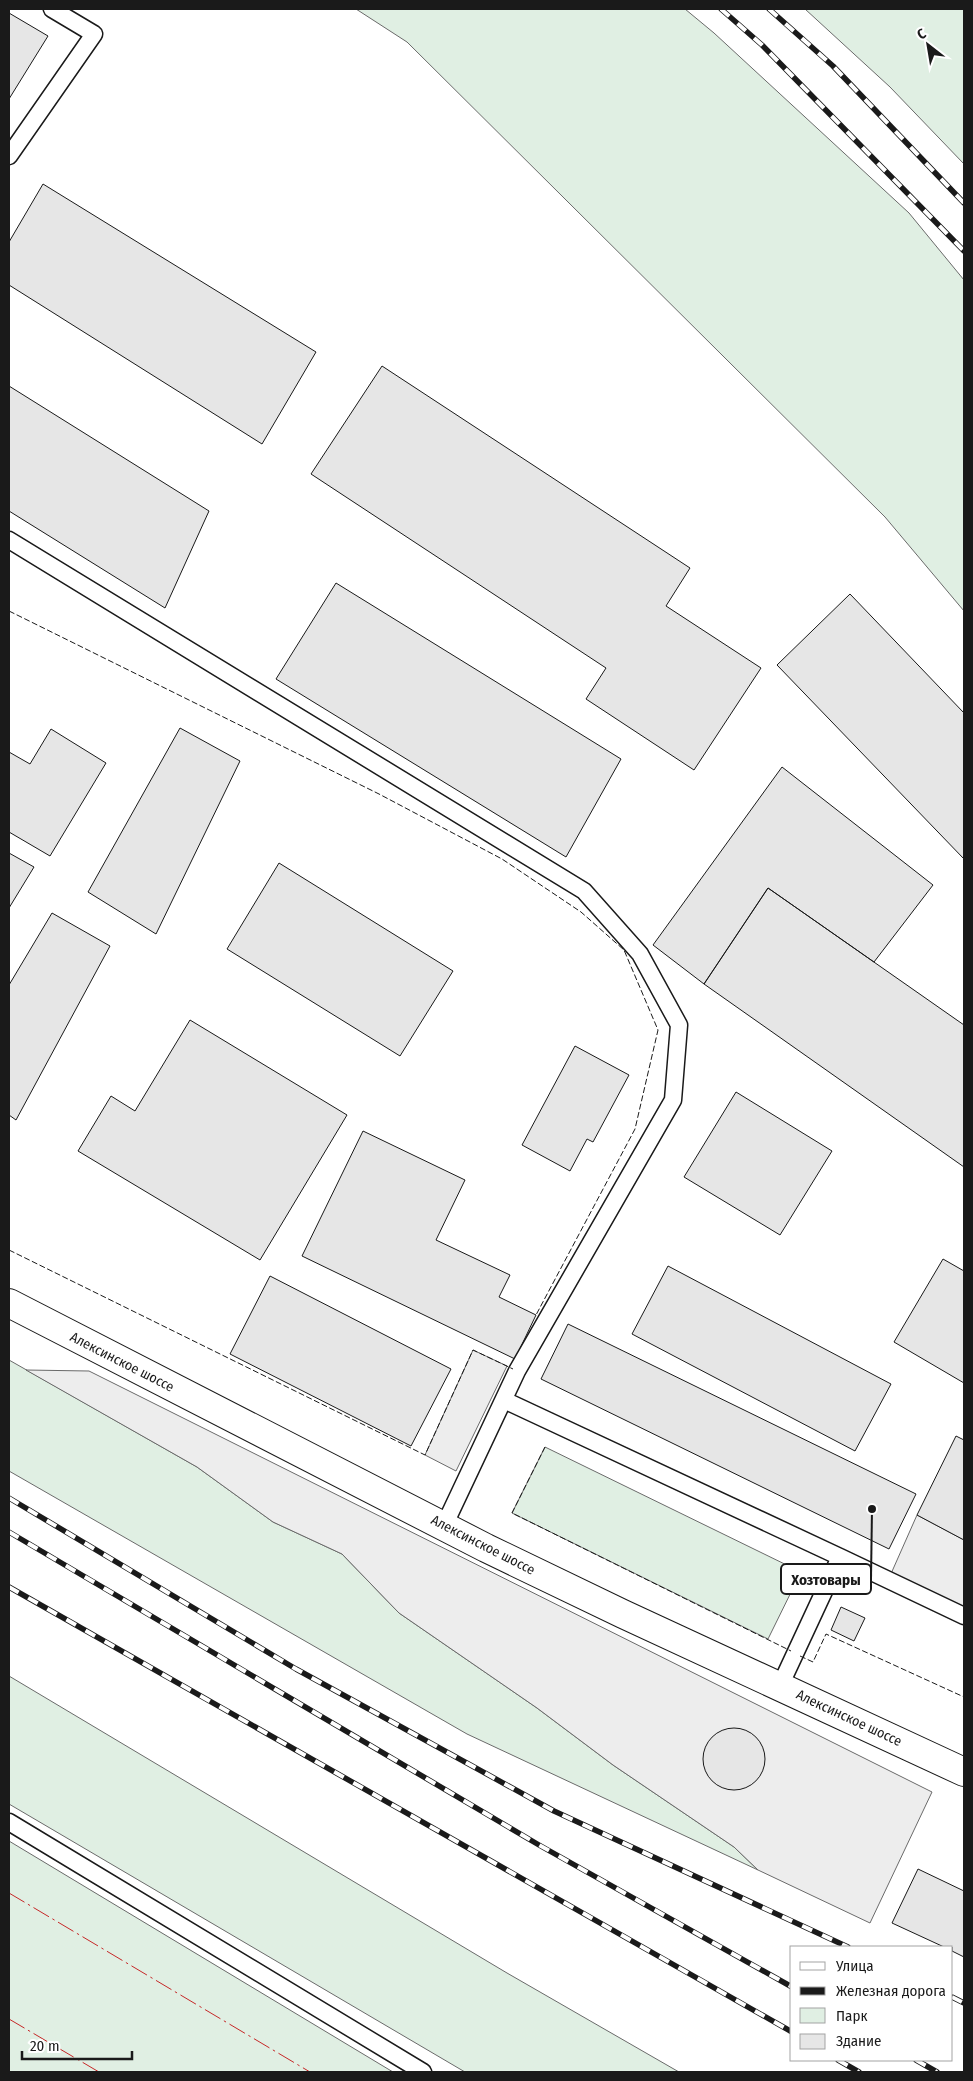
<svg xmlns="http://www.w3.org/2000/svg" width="973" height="2081" font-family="'Fira Sans Condensed',sans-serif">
	<rect width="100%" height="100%" fill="#fff"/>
	<!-- green -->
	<path fill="#e0efe3" stroke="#6a6a6a" d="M356,9H685L714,33L909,213L964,280V611L885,517L407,42Z
		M805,9H964V164L890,87Z
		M9,1360L197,1467L273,1522L342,1554L399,1613L537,1708L613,1765L734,1847L758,1870L467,1734L9,1471Z
		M545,1447L801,1572L768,1639L512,1513Z
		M9,1676L507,1973L679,2072H465L9,1804Z
		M9,1841L393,2072H9Z"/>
	<!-- parking -->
	<path fill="#ededed" stroke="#6a6a6a" d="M473,1350L507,1366L456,1471L425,1455Z
		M26,1370L89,1371L932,1792L870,1923L758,1870L734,1847L613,1765L537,1708L399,1613L342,1554L273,1522L197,1467Z
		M917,1515L964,1540V1623L886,1585Z"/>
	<!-- building -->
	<path fill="#e6e6e6" stroke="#1a1a1a" d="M9,13L48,36L9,99Z
		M43,184L316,352L262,444L9,285V242Z
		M382,366L690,568L666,606L761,668L694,770L586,699L606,668L311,474Z
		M9,386L209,511L165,608L9,511Z
		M336,583L621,759L566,857L276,679Z
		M850,594L964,713V859L777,665Z
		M180,728L240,761L156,934L88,892Z
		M51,729L106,763L50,856L9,832V752L30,764Z
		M782,767L933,885L874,962L768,888L704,984L653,945Z
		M9,853L34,867L9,908Z
		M279,863L453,971L400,1056L227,949Z
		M768,888L964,1025V1167L704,984Z
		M52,913L110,946L16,1120L9,1115V985Z
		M190,1020L347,1115L260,1260L78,1151L111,1096L135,1111Z
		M575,1046L629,1075L593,1142L587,1139L570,1171L522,1145Z
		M736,1092L832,1151L780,1235L684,1177Z
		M363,1131L465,1180L436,1240L510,1275L499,1297L536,1315L515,1359L302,1256Z
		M943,1259L964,1271V1383L894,1342Z
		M668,1266L891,1384L855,1451L632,1334Z
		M270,1276L451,1369L411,1446L230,1354Z
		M568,1324L916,1494L889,1549L541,1379Z
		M956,1436L964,1440V1540L917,1515Z
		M841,1607L865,1618L854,1641L831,1630Z
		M703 1759a31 31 0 1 1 62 0a31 31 0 1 1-62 0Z
		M918,1869L964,1891V1957L952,1951V1947H944L892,1923Z"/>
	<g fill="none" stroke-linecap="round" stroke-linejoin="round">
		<defs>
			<path id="lane" d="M9,156L94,34L52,9
				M9,540L584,891L640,954L679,1025L673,1100L517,1371L444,1526
				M504,1400L840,1557L780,1686
				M840,1557L964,1616
				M9,1822L423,2072"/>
			<path id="secondary" d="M9,1303L486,1548L623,1614L964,1772"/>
		</defs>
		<!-- lane casing -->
		<use href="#lane" stroke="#1a1a1a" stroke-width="19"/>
		<!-- secondary casing -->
		<use href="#secondary" stroke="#1a1a1a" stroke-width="30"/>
		<!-- lane -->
		<use href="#lane" stroke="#fff" stroke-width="16"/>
		<!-- secondary -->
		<use href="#secondary" stroke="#fff" stroke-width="28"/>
		<defs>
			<path id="rail" d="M721,9L762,45L964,251
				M769,9L833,66L964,203
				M9,1498L296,1669L554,1811L848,1947
				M9,1532L539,1845L792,1987
				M9,1587L792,2032
				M952,1997L964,2003
				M838,2060L859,2072
				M916,2060L937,2072"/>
		</defs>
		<!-- rail casing -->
		<use href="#rail" stroke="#1a1a1a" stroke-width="5.5"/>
		<!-- rail -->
		<use href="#rail" stroke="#fff" stroke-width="4" stroke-dasharray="11" stroke-linecap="butt"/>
		<!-- fence -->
		<path stroke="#1a1a1a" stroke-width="1" stroke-dasharray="6 2.5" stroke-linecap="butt" d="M9,611L379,794L502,859L581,912L624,950L658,1030L635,1129L536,1315
			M9,1250L425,1455L473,1350L513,1369
			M545,1447L512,1513L791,1651
			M800,1656L813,1662L826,1634L964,1697"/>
		<!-- power -->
		<path stroke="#c62828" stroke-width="1" stroke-dasharray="18 4 2.5 4" stroke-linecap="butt" d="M9,1893L310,2072
			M9,2019L99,2072"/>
	</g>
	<g text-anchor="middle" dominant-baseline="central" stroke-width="4" stroke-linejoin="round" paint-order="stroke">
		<!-- street labels -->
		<g font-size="14" fill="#1a1a1a" stroke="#fff">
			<text transform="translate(122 1362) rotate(27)">Алексинское шоссе</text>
			<text transform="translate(483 1545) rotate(27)">Алексинское шоссе</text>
			<text transform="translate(849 1718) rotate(25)">Алексинское шоссе</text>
		</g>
	</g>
	<!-- callouts -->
	<path fill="none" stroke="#1a1a1a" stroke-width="2" d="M872 1509L871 1579"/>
	<circle fill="#1a1a1a" stroke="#fff" stroke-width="2" cx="872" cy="1509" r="5"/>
	<rect fill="#fff" stroke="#1a1a1a" stroke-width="2" x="781" y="1564" width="90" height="30" rx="5"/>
	<g font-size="15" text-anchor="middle" font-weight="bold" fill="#1a1a1a">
		<text x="826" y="1585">Хозтовары</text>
	</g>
	<!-- border -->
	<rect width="973" height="2081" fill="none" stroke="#1a1a1a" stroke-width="20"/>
	<!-- legend -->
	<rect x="790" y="1946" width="162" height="115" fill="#ffffff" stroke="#a3a3a3"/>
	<rect x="800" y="1962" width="25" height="8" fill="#ffffff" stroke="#a3a3a3"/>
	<text x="836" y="1971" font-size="15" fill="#1a1a1a">Улица</text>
	<rect x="800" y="1987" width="25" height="8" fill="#1a1a1a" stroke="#a3a3a3"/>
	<text x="836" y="1996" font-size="15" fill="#1a1a1a">Железная дорога</text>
	<rect x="800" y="2008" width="25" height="15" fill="#e0efe3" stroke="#a3a3a3"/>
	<text x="836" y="2021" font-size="15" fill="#1a1a1a">Парк</text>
	<rect x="800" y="2034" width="25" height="15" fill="#e6e6e6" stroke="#a3a3a3"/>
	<text x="836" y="2046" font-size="15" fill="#1a1a1a">Здание</text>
	<!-- north arrow -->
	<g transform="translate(928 45) rotate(329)" stroke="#ffffff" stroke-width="4" paint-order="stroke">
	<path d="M0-4L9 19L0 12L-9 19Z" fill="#1a1a1a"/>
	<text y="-8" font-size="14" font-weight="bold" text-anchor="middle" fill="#1a1a1a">С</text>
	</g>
	<!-- scale -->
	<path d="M22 2051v8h110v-8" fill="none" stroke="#1a1a1a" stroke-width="2.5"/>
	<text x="30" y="2051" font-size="15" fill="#1a1a1a" stroke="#ffffff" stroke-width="4" paint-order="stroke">20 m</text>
</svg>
